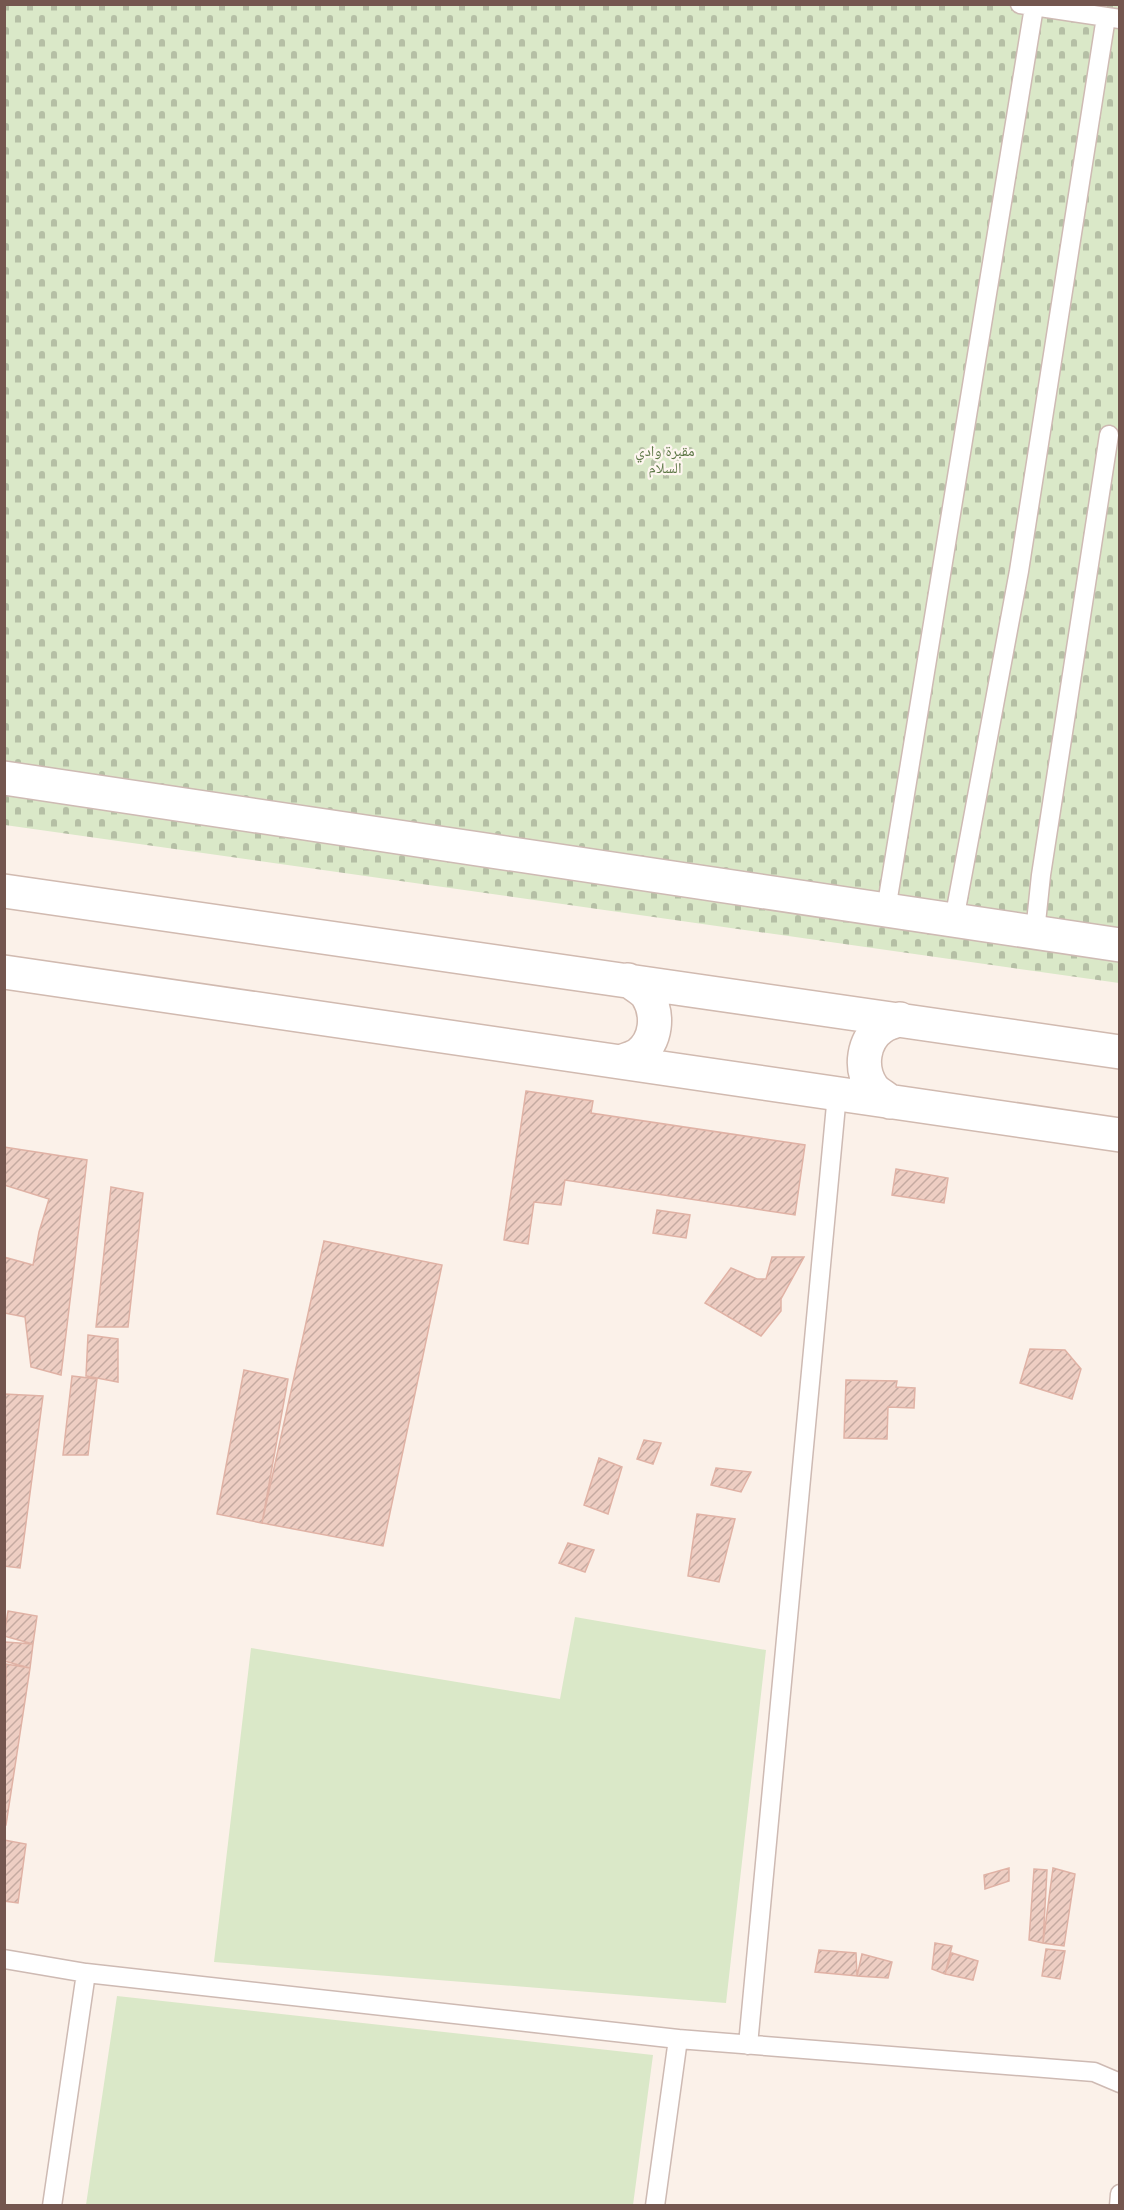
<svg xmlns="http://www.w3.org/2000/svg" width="1124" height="2210" font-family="'DM Sans','Noto Naskh Arabic',sans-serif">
	<defs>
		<pattern id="cemetery-stones" width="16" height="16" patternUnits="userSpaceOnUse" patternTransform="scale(1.5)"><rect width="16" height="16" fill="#dae8c8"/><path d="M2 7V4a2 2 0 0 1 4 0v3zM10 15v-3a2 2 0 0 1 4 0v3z" fill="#b5bfa5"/></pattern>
		<pattern id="building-hatch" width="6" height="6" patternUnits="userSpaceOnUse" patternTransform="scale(1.5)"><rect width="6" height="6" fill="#eecec3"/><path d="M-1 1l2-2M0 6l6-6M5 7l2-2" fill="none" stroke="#c5aaa1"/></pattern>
	</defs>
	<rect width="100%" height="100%" fill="#fbf1e9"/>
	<!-- green -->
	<path fill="#dae8c8" d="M575,1617L766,1650L726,2003L214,1962L251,1648L560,1699Z
		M117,1996L653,2055L633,2205H86Z"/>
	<!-- cemetery -->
	<path fill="url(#cemetery-stones)" d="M5,5H1119V983L5,825Z"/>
	<!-- building -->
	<path fill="url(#building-hatch)" stroke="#e0b2a5" stroke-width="1.5" d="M526,1091L593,1101L591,1113L805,1145L795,1215L565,1180L561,1205L534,1202L528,1244L504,1240Z
		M4,1147L87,1160L61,1375L31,1367L25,1317L4,1313V1257L33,1265L39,1232L49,1199L4,1185Z
		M896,1169L948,1178L944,1203L892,1195Z
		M111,1187L143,1193L128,1327H96Z
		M657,1210L690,1215L686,1238L653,1233Z
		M324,1241L442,1265L383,1546L262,1523Z
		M772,1257H804L781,1299V1311L761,1336L705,1303L731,1268L757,1279H766Z
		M88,1335L118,1339V1382L86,1376Z
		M1030,1349L1065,1350L1081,1369L1072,1399L1020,1383Z
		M244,1370L288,1379L262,1523L217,1514Z
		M72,1376L97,1379L88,1455H63Z
		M846,1380L897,1381L896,1387L915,1388L914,1408L888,1407L887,1439L844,1438Z
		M4,1394L43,1396L20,1568L4,1566Z
		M644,1440L661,1443L653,1464L637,1459Z
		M599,1458L622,1467L608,1514L584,1505Z
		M716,1468L751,1472L741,1492L711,1485Z
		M697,1514L735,1519L719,1582L688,1576Z
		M568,1543L594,1550L585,1572L559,1563Z
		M8,1611L37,1616L33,1644L4,1636Z
		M5,1642L33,1644L30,1668L4,1661Z
		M6,1664L30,1668L6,1825H4Z
		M4,1840L26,1844L18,1903L4,1901Z
		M1009,1868V1881L985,1889L984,1875Z
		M1053,1868L1075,1874L1064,1946L1043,1943Z
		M1034,1869L1047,1870L1043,1943L1029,1940Z
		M935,1943L952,1946L945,1974L932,1969Z
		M1046,1949L1065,1951L1060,1979L1042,1976Z
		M819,1950L856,1953L857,1976L815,1972Z
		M952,1953L978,1961L973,1980L945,1974Z
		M862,1954L892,1962L888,1978L857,1976Z"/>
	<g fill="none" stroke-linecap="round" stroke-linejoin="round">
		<defs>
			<path id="lane" d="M1020,4L1120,19
				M886,910L1034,7
				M954,920L1019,571L1106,17
				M1035,932L1041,875L1109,435
				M4,1959L86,1973L52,2206
				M86,1973L678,2039L1094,2072L1120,2083
				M748,2045L837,1094
				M655,2206L678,2039
				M1119,2206L1120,2194"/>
			<path id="street" d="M4,778L1120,945"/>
			<path id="secondary" d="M4,891L1120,1052
				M4,972L1120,1135
				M620,1062C626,1060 633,1058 638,1055C657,1041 659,1014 647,995C642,989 634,985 628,980
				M890,1102C885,1097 876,1093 872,1087C859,1068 863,1040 882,1027C887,1023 894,1022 900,1019"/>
		</defs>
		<!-- lane casing -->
		<use href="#lane" stroke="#cebab3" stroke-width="21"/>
		<!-- street casing -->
		<use href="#street" stroke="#cebab3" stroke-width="36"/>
		<!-- secondary casing -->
		<use href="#secondary" stroke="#d1bab0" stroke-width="36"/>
		<!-- lane -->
		<use href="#lane" stroke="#fff" stroke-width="18"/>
		<!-- street -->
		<use href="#street" stroke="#fff" stroke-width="33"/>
		<!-- secondary -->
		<use href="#secondary" stroke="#fff" stroke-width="33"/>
	</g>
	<g text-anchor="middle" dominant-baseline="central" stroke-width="4.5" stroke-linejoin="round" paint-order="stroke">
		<!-- park labels -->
		<g font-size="15" fill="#5e7847" stroke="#fef6f0">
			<text x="665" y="451">مقبرة وادي<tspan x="665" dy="17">السلام</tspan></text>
		</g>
	</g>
	<!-- border -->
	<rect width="1124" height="2210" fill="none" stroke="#74564f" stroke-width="12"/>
</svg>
